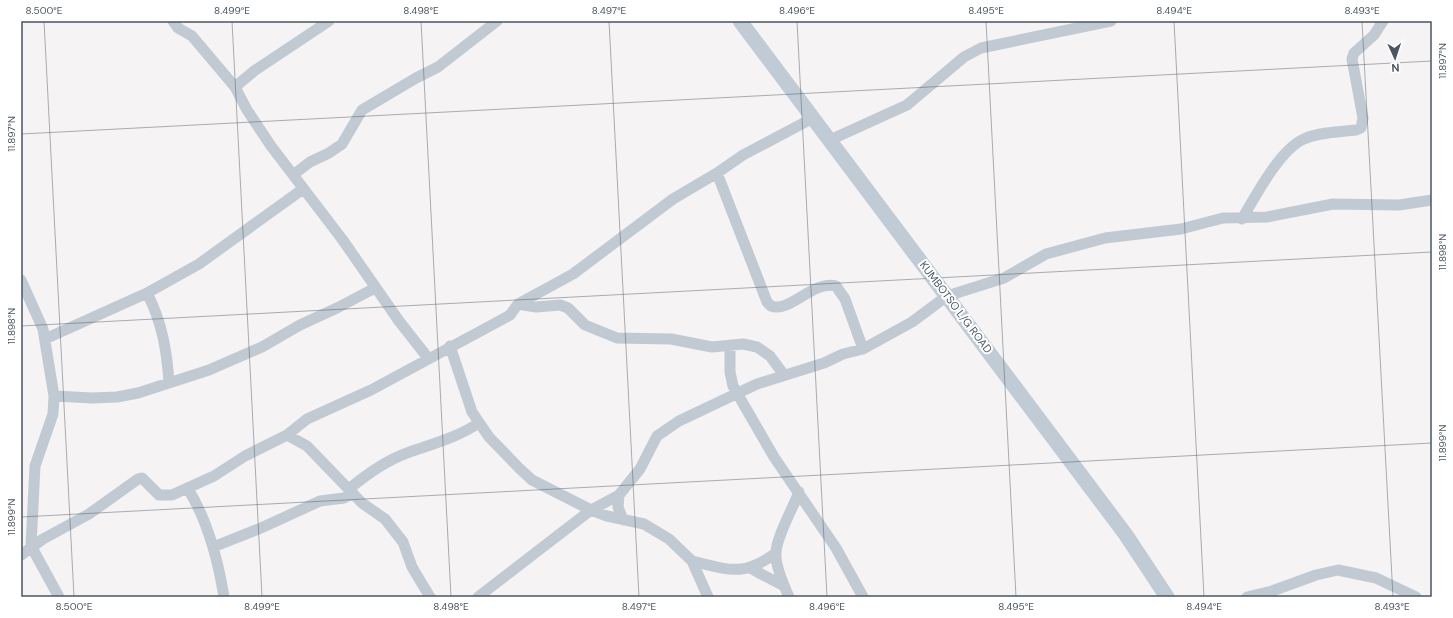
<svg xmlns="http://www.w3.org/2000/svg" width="1453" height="618" font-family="'DM Sans',sans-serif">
	<rect width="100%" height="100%" fill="#f5f3f3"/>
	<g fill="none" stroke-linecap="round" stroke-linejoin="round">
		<!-- street -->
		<path stroke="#c1cad2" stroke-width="11" d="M173,21L178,28L192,36L235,87L247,110L271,146L342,239L399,321L428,358
			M235,87L254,71L329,21
			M830,140L907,105L964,57L981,48L1111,21
			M717,173L767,302L771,306C790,313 813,280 836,286L845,299L863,349
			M293,175L310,162L329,153L342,144L362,110L416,78L438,67L497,21
			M1242,219C1255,197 1280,149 1304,139C1319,132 1339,132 1356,130L1361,128L1363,118L1352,59L1354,53L1374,35L1383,21
			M21,280L43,329L54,396L53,414L35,466L31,546
			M147,293C162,322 167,351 169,383
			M518,304L536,307L560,305L568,308L585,325L617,338L671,339L712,347L743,344L757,347L770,356L784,375
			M45,339L147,293L199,264L303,189
			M730,345V372L733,386L774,457L836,548L863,597
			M450,346L472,412L489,437L519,468L532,480L591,510L607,516L644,524L669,539L692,561L708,597
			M54,396L92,398L117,397L138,393L209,370L262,347L300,325L337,308L375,288
			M287,435L307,446L362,503L385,519L403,542L412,567L430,597
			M188,489C208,521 218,560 224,597
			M349,489C367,474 385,461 407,453C432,444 456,438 479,423
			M619,495L618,507L623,520
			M31,546L59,597
			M213,547L261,528L320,501L344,498L353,493
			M21,555L43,539L89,514L138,479L142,478L159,495H172L214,476L245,456L287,435L307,419L371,390L501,320L510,315L518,304L573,274L673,199L717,173L743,155L813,118
			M692,561C729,570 743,577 776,553
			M750,568L784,586
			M478,597L591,510L619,495L640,469L657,436L679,421L757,384L824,363L843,354L863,349L912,322L947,296L1004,278L1046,254L1105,238L1181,229L1223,218L1267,217L1333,204L1399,205L1432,200
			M789,597C784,586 775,565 776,553C776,538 793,508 799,492
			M1247,597L1272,591L1316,575L1338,570L1376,578L1416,597"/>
		<!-- secondary -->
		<path stroke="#c1cbd6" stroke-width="15" d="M740,21L1126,535L1167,597"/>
	</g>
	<!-- ticks -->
	<path fill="none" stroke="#4a5661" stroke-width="1" stroke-opacity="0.45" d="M44,21L74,597M232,21L262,597M421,21L451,597M609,21L639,597M797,21L827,597M986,21L1016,597M1174,21L1204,597M1362,21L1393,597M21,134L1432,61M21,326L1432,252M21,517L1432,443"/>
	<g text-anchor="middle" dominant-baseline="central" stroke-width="4" stroke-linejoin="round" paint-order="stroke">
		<!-- street labels -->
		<g font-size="11" fill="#4a5661" stroke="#fff">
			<text transform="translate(956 307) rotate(53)">KUMBOTSO L/G ROAD</text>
		</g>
	</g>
	<!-- border -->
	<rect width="1453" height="618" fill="none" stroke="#ffffff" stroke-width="44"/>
	<!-- north arrow -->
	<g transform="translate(1395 58) rotate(177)" stroke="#ffffff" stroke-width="3" paint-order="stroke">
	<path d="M0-3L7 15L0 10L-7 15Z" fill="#4a5661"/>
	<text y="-6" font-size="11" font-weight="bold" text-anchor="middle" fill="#4a5661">N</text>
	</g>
	<rect x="22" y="22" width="1409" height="574" fill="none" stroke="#4a5661" stroke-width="1.5"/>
	<g font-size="10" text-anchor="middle" fill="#4a5661">
		<text x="44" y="14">8.500°E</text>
		<text x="232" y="14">8.499°E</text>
		<text x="421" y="14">8.498°E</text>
		<text x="609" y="14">8.497°E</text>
		<text x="797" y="14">8.496°E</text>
		<text x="986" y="14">8.495°E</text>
		<text x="1174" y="14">8.494°E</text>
		<text x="1362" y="14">8.493°E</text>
		<text transform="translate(1442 61) rotate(-90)" y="4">11.897°N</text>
		<text transform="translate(11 134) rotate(-90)" y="4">11.897°N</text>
		<text transform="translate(1442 252) rotate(-90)" y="4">11.898°N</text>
		<text transform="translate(11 326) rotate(-90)" y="4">11.898°N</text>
		<text transform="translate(1442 443) rotate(-90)" y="4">11.899°N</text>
		<text transform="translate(11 517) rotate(-90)" y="4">11.899°N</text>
		<text x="74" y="610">8.500°E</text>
		<text x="262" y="610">8.499°E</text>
		<text x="451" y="610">8.498°E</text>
		<text x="639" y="610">8.497°E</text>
		<text x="827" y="610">8.496°E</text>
		<text x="1016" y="610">8.495°E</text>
		<text x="1204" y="610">8.494°E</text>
		<text x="1392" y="610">8.493°E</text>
	</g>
</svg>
